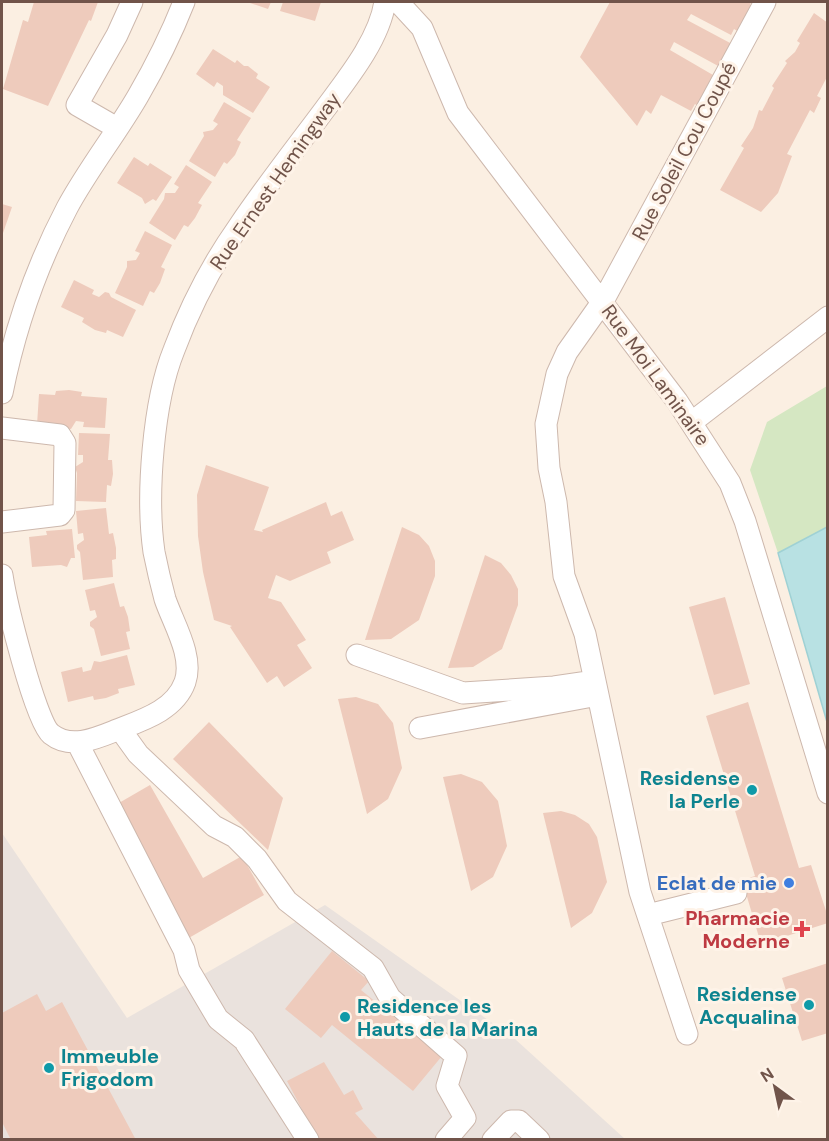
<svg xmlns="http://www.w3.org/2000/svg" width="829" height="1141" font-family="'DM Sans',sans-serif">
	<rect width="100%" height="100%" fill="#fbefe2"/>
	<!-- industrial -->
	<path fill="#eae2dd" d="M2,833L127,1018L325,905L515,1039L625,1139H2Z"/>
	<!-- green -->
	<path fill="#d5e7c2" d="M827,386V722L778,553L750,470L767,422Z"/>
	<!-- water -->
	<path fill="#b8e1e3" stroke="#9fd1d4" stroke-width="1.5" d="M827,527V722L778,553Z"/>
	<!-- building -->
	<path fill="#eecbbc" d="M34,2H98L91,21L89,20L48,106L3,89L23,20L28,22Z
		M247,2H271L268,9Z
		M283,2H321L315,21L280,11Z
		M610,2H751L750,5L753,7L739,32L734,29L731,35L691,14L687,20L732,44L720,67L674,42L670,50L713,75L709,82L712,84L699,107L695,104L691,111L661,95L651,114L646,110L637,126L580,57Z
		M814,13L828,23V75L817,96L821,98L814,113L810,110L787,154L792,156L778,193L761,212L720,190L744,148L741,146L753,128L759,110L762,111L774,88L772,86L787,63L785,61L795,52L800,43L797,41Z
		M213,49L235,63L237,60L244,66H248L258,74L256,78L270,87L253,113L223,95V86L217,82L214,87L196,74Z
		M224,102L251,118L237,140L241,142L235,155L227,164L224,162L215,177L189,161L204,136L203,132L213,130L218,124L213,121Z
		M134,157L148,166L150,163L172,177L156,201L153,199L145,204L142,198L117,183Z
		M186,165L212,182L198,203L202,205L195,218L188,227L184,225L175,240L149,223L164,199L165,193H175L179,187L174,184Z
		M2,204L12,207L2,236Z
		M145,231L172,245L161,267L165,269L160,283L154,293L150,291L143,306L115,293L127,267V261L136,260L140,253L135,251Z
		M74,280L94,290L92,294L99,297L105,292L109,293L111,297L136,310L123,337L107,330L106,333L95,330L82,322L84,318L61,307Z
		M69,390L82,392L81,396L107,398L105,428L83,427L84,422L76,421L71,429L37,425L39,394L55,395L56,391Z
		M79,433L110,434L108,460H112L113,474L111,486L107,485L106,502L76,501L77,473L75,467L83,462V455H78Z
		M206,465L269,487L254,530L263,532L262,530L326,502L331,516L342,511L354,540L327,552L331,563L290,581L276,575L268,598L281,602L306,640L297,645L312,668L284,687L277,676L267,683L230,627L232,626L214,620L203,572L198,536L197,495Z
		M106,508L109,534L113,533L116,548V559L112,560L113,577L83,580L80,552L77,549V545L84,540L83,533L78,534L76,511Z
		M402,527L419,535L429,546L435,561V576L419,620L391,639L365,640Z
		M72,529L75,558H71L67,567L61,565L32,567L29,537L47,535L46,531Z
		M485,555L501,563L511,575L518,589V605L502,649L473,667L448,668Z
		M114,583L120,607L124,606L128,617L130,631L126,632L130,649L101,656L94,629L90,626V622L97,617L95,610L90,611L85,590Z
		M725,597L750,684L714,695L689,607Z
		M127,655L135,685L118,689L119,693L106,698L94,700L93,696L68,702L61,672L82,667L83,672L91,670L94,661L100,662Z
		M356,697L378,704L393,723L402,768L388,799L367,814L338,699Z
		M748,702L799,868L811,865L828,917V923L761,944L742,880L755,876L706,716Z
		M209,722L283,798L268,850L173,759Z
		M461,774L482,782L498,801L507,846L493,877L471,891L443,777Z
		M150,785L203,878L242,856L264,895L187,939L112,807Z
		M561,811L575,815L589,824L597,837L607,882L592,913L571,928L543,813Z
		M332,951L369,981L361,990L442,1056L413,1091L332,1025L321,1038L285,1009Z
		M828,963V1033L802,1041L782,978Z
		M37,994L46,1011L62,1002L136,1140H11L2,1122V1013Z
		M324,1062L344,1095L353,1090L363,1109L355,1113L379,1140H318L287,1081Z"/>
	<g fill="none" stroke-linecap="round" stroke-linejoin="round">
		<defs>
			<path id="minor" d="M398,2L422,28L458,113L677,401L730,483L745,521L828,793
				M117,128L77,105L117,35L132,2
				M2,393C15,328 36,267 67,208C88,169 116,134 138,96C156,65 171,35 184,2
				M692,422L828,317
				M2,428L60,435L65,443L64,510L60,515L2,522
				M2,575C6,601 35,721 51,734C71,750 97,738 117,730C143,720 175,710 185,682C194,656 173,623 165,599C161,584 157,567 154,552C146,496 153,402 174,350C190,307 213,263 239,226C266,186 296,148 325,109C348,78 379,40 385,2
				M357,655L463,693L554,687L595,681
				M420,728L598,695
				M120,729L138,754L214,826L235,837L257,859L287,901L373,968L390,998L456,1056L447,1086L465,1118L446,1140
				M77,742L184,950L189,970L218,1019L244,1040L308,1140
				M648,915L736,893
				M687,1034L640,892L585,634L564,576L556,502L549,468L546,424L557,374L567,352L603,301L765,2
				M493,1140L511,1121H519L539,1140"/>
		</defs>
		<!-- minor casing -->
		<use href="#minor" stroke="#cdb8ad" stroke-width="23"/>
		<!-- minor -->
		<use href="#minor" stroke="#fff" stroke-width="21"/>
	</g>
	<!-- markers -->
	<g fill="#0f9aa8" stroke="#fef3e8" stroke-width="2">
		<circle cx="752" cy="790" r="6"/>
		<circle cx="809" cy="1005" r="6"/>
		<circle cx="345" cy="1017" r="6"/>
		<circle cx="49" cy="1068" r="6"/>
	</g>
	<circle fill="#3f7fe0" stroke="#fef3e8" stroke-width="2" cx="789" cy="883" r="6"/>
	<path fill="#e0444e" stroke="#fef3e8" stroke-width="2" d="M799 920h6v6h6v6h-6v6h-6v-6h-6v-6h6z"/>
	<g text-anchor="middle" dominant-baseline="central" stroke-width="6" stroke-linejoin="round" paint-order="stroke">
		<!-- street labels -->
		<g font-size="20" fill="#71544a" stroke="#fef3e8">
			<text transform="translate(684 151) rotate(-62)">Rue Soleil Cou Coupé</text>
			<text transform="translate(275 181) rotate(-55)">Rue Ernest Hemingway</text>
			<text transform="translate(656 375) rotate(54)">Rue Moi Laminaire</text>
		</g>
		<!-- culture labels -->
		<g font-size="20" font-weight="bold" fill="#0d838f" stroke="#fef3e8" text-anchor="end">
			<text x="740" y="778">Residense<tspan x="740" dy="23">la Perle</tspan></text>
			<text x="797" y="994">Residense<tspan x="797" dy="23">Acqualina</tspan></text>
			<text x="357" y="1006" text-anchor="start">Residence les<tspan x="357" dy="23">Hauts de la Marina</tspan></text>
			<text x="61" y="1056" text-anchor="start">Immeuble<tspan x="61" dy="23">Frigodom</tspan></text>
		</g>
		<!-- shop labels -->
		<g font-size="20" font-weight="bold" fill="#366cbe" stroke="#fef3e8" text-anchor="end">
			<text x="777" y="883">Eclat de mie</text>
		</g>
		<!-- health labels -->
		<g font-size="20" font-weight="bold" fill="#be3a42" stroke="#fef3e8" text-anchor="end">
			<text x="790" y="918">Pharmacie<tspan x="790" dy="23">Moderne</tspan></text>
		</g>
	</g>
	<!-- border -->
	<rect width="829" height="1141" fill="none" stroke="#71544a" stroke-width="6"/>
	<!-- north arrow -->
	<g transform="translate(775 1087) rotate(327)" stroke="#fef3e8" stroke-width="4.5" paint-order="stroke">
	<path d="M0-4.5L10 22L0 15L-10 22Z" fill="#71544a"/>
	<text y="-9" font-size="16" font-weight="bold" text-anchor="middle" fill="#71544a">N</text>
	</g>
</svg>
